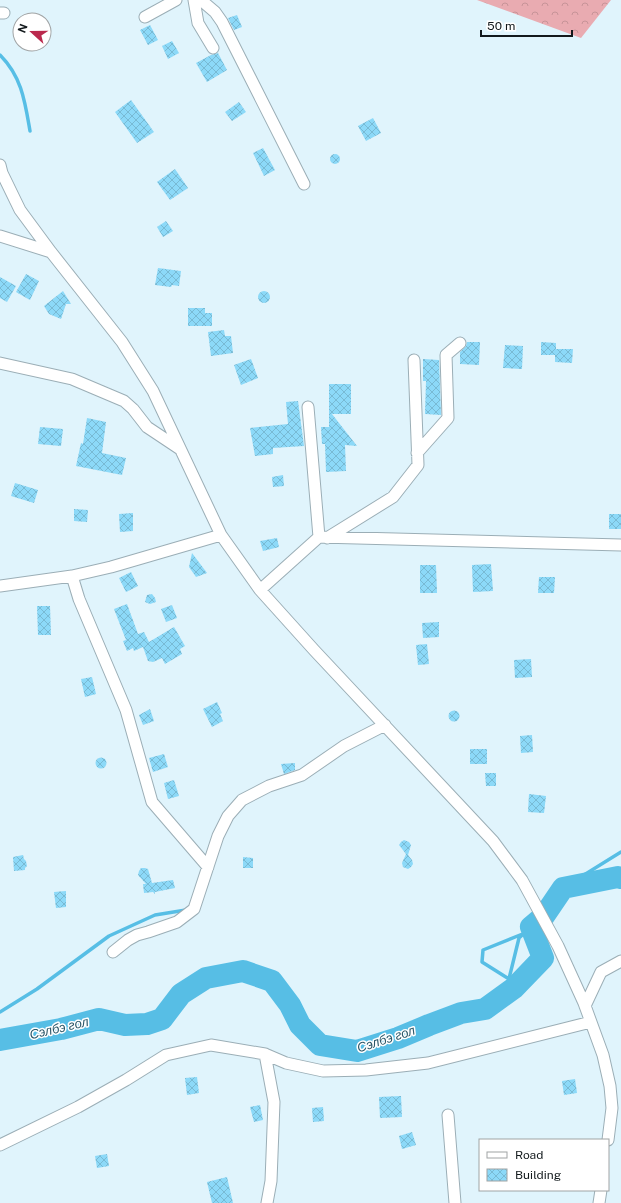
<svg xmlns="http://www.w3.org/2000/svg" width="621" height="1203" font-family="'Public Sans',sans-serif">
	<defs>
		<pattern id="forest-crowns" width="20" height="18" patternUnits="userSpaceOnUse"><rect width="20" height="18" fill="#e9abb1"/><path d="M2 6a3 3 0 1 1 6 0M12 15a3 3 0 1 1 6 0" fill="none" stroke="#c79398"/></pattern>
		<pattern id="building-cross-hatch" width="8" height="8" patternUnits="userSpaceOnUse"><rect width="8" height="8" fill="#8cd9f8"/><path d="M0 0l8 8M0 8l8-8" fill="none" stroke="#78bad4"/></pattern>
	</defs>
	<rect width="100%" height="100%" fill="#e0f4fc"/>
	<!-- forest -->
	<path fill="url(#forest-crowns)" d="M477,0H611L581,38Z"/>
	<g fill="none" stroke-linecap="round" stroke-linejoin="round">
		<!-- stream -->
		<path stroke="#57bee5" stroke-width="3.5" d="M0,55C22,77 25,102 30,131
			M563,888L621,852
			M509,979L482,962L483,950L525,933
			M505,995L519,938L531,927
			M0,1012L37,989L109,936L155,915L186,910"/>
		<!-- river -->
		<path stroke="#57bee5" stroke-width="22" d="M0,1040L61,1029L99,1019L125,1025L147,1024L162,1019L181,994L206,978L243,971L272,981L290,1005L300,1025L320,1045L357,1051L398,1038L429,1025L461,1013L485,1009L514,988L543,958L531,927L544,916L563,888L618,877L621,878"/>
	</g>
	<!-- building -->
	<path fill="url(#building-cross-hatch)" d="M237,15L242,27L234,30L228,18Z
		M150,25L158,40L148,45L140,30Z
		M172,41L179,53L168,59L162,46Z
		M218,53L227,70L207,82L196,63L211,55Z
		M131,100L154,132L137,143L115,112Z
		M239,102L246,112L232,121L225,112Z
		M373,118L381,133L366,141L358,126Z
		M263,148L275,170L264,176L253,153Z
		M330 159a5 5 0 1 1 10 0a5 5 0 1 1-10 0Z
		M175,169L188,188L170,200L157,182Z
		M166,221L173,231L163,237L157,227Z
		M158,268L181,271L179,286L172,285L171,287L155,285Z
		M26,274L39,281L30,300L16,292Z
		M0,277L16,286L7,302L0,298Z
		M258 297a6 6 0 1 1 12 0a6 6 0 1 1-12 0Z
		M63,291L71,304H66L61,319L49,314L44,306Z
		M188,308H205V313H212V326H188Z
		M224,330L225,336H231L233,353L211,356L208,332Z
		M467,342H480L479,365L460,364V352L466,346Z
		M541,342L556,343V349H573L572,363L555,362V355H541Z
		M505,345L523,346L522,369L503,368Z
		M251,359L258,378L241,385L234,365Z
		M423,359L439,360L441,415L425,414L426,381H423Z
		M329,384H351V414H332L357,446L345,445L346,471L326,472L325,444H322L321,427H329Z
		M298,401L304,446L273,448V454L255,456L250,428L288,424L286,402Z
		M87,418L106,422L102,453L126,458L122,475L76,466L81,443L83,444Z
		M40,427L63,429L61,446L38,444Z
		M283,475L284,486L273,487L272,477Z
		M15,483L38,490L34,503L11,496Z
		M74,509L88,510L87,522L74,521Z
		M133,513V531L120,532L119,514Z
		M609,514H621V529H609Z
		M277,538L279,547L263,551L260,541Z
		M192,553L207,573L196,577L189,567Z
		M491,564L493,591L473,592L472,565Z
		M420,565H436L437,593H420Z
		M131,572L138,586L126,592L119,578Z
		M539,577H555L554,593H538Z
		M152,594L155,598L156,602L150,604L145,602L147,595Z
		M127,604L138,634L144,632L149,642L174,627L185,646L180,649L182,654L165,664L162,658L153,662L148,661L143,647L134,651L133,648L127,651L123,641L126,640L114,609Z
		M172,605L177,618L166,622L161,609Z
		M37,606H50L51,635H38Z
		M439,622V637L423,638L422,623Z
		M427,644L429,664L418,665L416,645Z
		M531,659L532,677L515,678L514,660Z
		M92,677L96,694L85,697L81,679Z
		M217,702L222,713L220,714L223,721L212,727L203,709Z
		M150,709L154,721L143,725L139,715Z
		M448.5 716a5.5 5.5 0 1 1 11 0a5.5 5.5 0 1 1-11 0Z
		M532,735L533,752L521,753L520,736Z
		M470,749H487V764H470Z
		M164,754L168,767L153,772L149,758Z
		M95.5 763a5.5 5.5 0 1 1 11 0a5.5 5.5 0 1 1-11 0Z
		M295,763V770L284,774L281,764Z
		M485,773H496V786H486Z
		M174,780L179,796L168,799L164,783Z
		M529,794L546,796L544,813L528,812Z
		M404,840L409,842L411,845L408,855L412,860L413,864L411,867L408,869L403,867L402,863L406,854L399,845L401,842Z
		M23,855L24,859L26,861L27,866L25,868V870L14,871L13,857Z
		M243,857L253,858V868H243Z
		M141,868H145L148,869L152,883L173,880L175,888L155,892V894L153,892L144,893L143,884H146L138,875L139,871Z
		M66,891V907L56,908L54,892Z
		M197,1077L199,1093L187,1095L185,1078Z
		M575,1079L577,1093L564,1095L562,1081Z
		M401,1096L402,1117L380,1118L379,1097Z
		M260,1105L263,1120L254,1122L250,1107Z
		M323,1107L324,1121L313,1122L312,1108Z
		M412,1132L416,1145L402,1149L399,1136Z
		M107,1154L109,1166L97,1168L95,1156Z
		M227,1177L233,1203H212L207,1182Z"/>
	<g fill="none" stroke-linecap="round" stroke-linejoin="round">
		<defs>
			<path id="minor" d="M194,0L198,23L213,48
				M201,0L215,12L222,22L304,184
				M0,13H4
				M145,17L176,0
				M0,165L2,173L20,210L51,252L122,342L153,391L221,535L260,590L314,650L493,841L522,880L558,946L584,1003L603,1055L610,1086L612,1108L608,1140
				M0,236L51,252
				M0,363L72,379L124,401L133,409L147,427L180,449
				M308,407L319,537
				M417,453L448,418L446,355L460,343
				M327,538L393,497L418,465L414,360
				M72,576L79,599L126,710L152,802L208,867
				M0,586L72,576L111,567L221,535
				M260,590L319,537L621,545
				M113,952L128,940L137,935L148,932L177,922L194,909L218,836L228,816L242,800L269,786L302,775L344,746L385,725
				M585,1006L601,972L621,961
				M265,1054L286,1063L323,1071L366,1070L428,1063L591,1022
				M448,1115L455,1203
				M0,1145L78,1107L126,1080L166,1055L211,1045L265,1054L274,1102L271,1181L267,1203
				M599,1203L601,1190"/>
		</defs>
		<!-- minor casing -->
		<use href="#minor" stroke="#9baeb6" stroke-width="13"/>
		<!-- minor -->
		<use href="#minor" stroke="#fff" stroke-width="11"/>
	</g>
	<g text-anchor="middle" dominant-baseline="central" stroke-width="3" stroke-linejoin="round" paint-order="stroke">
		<!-- water labels -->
		<g font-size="13" font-style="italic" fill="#2b5768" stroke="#fff">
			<text transform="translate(59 1028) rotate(-13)">Сэлбэ гол</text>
			<text transform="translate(386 1039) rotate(-18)">Сэлбэ гол</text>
		</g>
	</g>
	<!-- legend -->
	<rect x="479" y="1139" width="130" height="52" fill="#ffffff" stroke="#a0a3a4"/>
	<rect x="487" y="1152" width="20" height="6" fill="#ffffff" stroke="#a0a3a4"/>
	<text x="515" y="1159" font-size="12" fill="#12191c">Road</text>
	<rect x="487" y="1169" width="20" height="12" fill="url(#building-cross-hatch)" stroke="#a0a3a4"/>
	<text x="515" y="1179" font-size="12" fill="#12191c">Building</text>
	<!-- north arrow -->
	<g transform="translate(32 32) rotate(291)"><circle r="19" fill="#ffffff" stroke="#a0a3a4"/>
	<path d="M0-3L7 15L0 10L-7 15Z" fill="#ba294d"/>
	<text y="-6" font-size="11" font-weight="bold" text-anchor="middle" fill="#12191c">N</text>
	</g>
	<!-- scale -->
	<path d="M481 30v6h91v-6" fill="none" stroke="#12191c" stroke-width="2"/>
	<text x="487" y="30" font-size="12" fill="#12191c" stroke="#ffffff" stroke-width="3" paint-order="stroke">50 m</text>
</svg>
